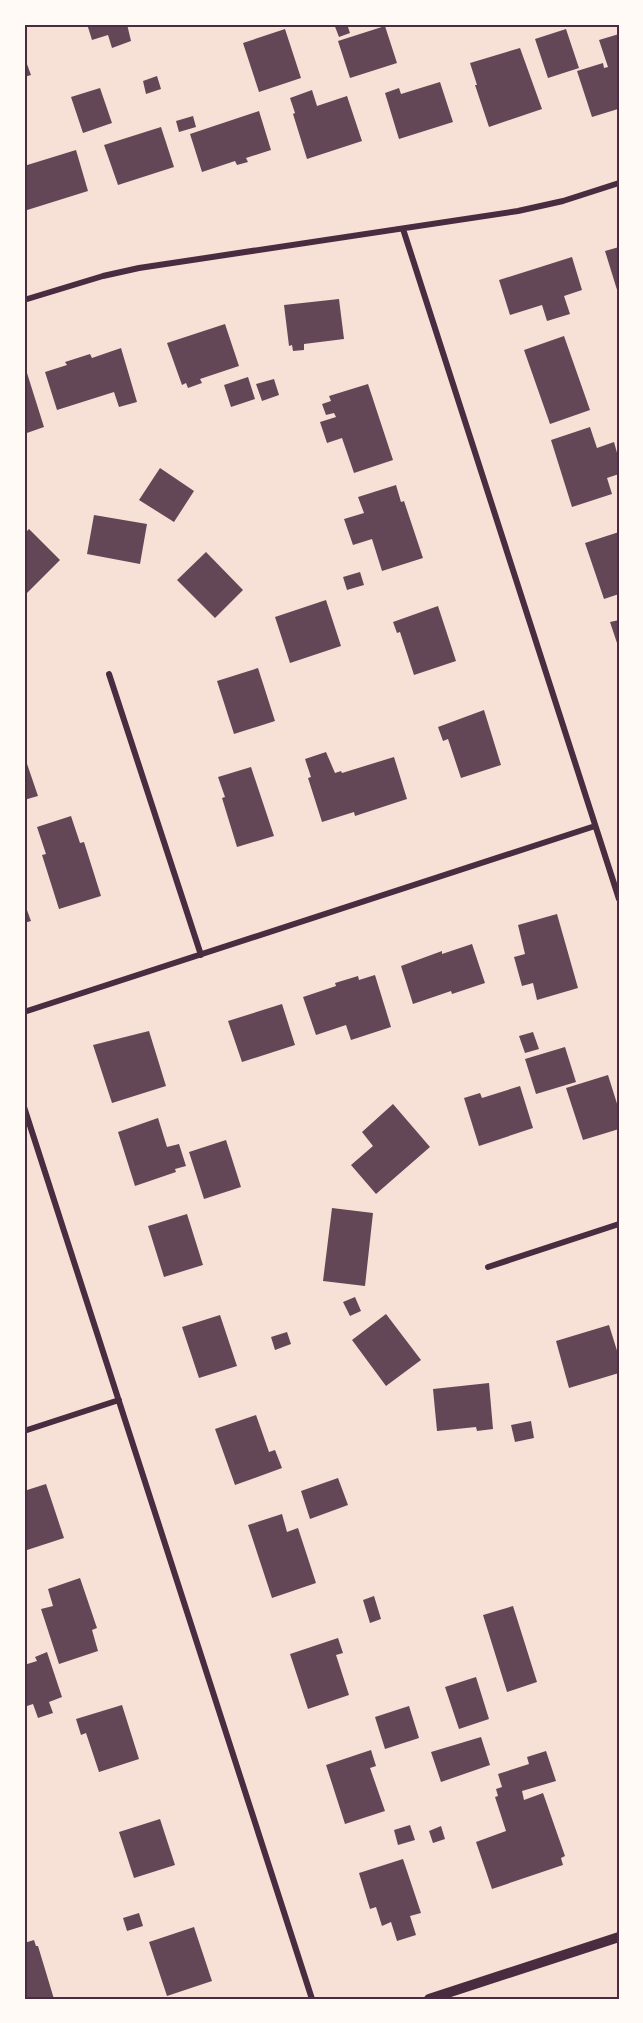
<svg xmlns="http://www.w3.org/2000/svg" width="643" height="2023" font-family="'Zilla Slab',serif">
	<rect width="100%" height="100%" fill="#f7e1d7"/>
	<!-- building -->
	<path fill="#644757" d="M87,24H127L131,41L112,48L108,35L92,40Z
		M334,24H347L350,33L339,37Z
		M385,26L397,63L350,78L338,41Z
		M285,29L301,78L259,92L243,43Z
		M566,29L579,68L548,78L535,39Z
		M619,34V106H617L618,109L592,117L577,71L603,63L604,68L608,67L599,40Z
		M520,48L542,109L489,127L475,85H477L470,63Z
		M24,56L31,75L24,77Z
		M157,76L161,89L146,94L143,81Z
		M440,82L453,122L399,139L385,93L399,88L401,94Z
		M100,88L112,123L83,133L71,97Z
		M312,90L317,106L347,96L362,141L307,159L293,114L295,113L290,98Z
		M259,111L271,150L246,158L248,162L237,165L235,161L202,172L190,134Z
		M193,116L196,127L179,132L176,121Z
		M161,127L174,167L118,185L104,145Z
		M76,150L88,191L24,211V166Z
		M619,247V293H618L605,251Z
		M572,257L582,290L564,296L570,314L547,321L542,305L510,315L499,280Z
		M339,299L344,339L304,344V350L293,351L292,345L289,346L284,305Z
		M225,324L239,366L200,379L202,383L188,388L186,383L182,385L167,343Z
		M564,336L590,410L550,424L524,350Z
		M121,348L137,402L119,407L114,392L57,410L45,372L67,365L65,362L90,354L92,358Z
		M27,373L44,427L24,434V374Z
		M248,377L255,399L231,407L224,385Z
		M274,379L279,395L262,401L256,384Z
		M368,384L393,460L354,473L342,438L327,443L320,422L336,417L334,413L326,415L322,404L331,401L329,396Z
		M590,427L597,448L614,442L619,460V474L607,478L612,494L572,507L551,440Z
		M160,468L194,491L174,522L139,500Z
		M396,485L401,502L404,501L423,558L382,571L372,539L353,545L344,519L364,513L358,497Z
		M94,515L147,524L140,564L87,554Z
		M29,529L60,560L24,596V534Z
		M619,532V594L604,599L585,543Z
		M206,552L243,590L215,618L177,580Z
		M360,572L364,585L347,590L343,577Z
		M326,600L341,646L290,663L275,617Z
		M438,606L456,661L414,675L400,632L397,633L393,622Z
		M619,620V649L610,622Z
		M258,668L275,721L234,734L217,681Z
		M484,710L501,765L461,778L448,739L443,741L438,727Z
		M326,752L335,773L341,771L342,773L394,757L407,799L355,816L354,812L322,822L308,778L311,777L305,759Z
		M24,755L38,796L24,800Z
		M251,767L274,836L237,847L222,798L225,797L218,777Z
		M71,816L80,843L84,842L101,896L59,909L42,855L46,854L37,827Z
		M24,902L31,921L24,923Z
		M557,914L578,988L537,1000L533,983L522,986L514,957L525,954L518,925Z
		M472,944L485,983L452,994L451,991L413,1004L401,966L442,951V954Z
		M375,975L391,1027L351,1040L346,1025L316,1035L303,997L336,986L335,983L358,976L359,980Z
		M282,1004L295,1045L242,1062L228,1021Z
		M149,1031L166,1086L112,1103L93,1045Z
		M533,1032L539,1049L525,1053L519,1036Z
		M565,1047L576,1082L536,1094L525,1059Z
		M608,1075L619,1110V1129L583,1140L566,1088Z
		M520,1086L533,1128L479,1146L464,1098L480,1093L482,1098Z
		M393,1104L430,1147L376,1194L351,1165L373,1146L362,1132Z
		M158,1118L167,1147L179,1144L186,1166L175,1169L176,1172L135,1186L118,1132Z
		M226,1140L241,1187L204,1199L189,1152Z
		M332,1208L373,1213L365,1286L323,1281Z
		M187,1214L203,1265L164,1277L148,1226Z
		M355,1297L361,1311L350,1316L343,1302Z
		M386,1314L421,1360L386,1386L352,1340Z
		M220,1315L237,1366L199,1378L182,1327Z
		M609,1325L619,1357V1373L569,1388L556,1341Z
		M287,1332L291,1344L275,1350L271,1337Z
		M489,1383L493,1429L477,1431L476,1427L437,1431L433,1389Z
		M256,1415L269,1452L275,1450L282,1468L235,1485L215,1429Z
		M531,1421L534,1438L515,1442L511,1425Z
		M338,1478L348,1505L310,1519L301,1491Z
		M46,1484L64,1538L24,1551V1491Z
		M282,1514L287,1532L298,1528L316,1583L272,1598L248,1525Z
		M80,1578L97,1628L92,1630L98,1651L59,1664L41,1609L53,1606L48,1589Z
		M374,1596L381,1619L370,1623L363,1600Z
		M513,1606L537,1682L507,1692L483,1615Z
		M338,1638L343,1653L336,1655L349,1695L308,1709L290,1654Z
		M47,1652L62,1697L49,1702L53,1713L38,1718L33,1704L24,1707V1665L37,1661L35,1657Z
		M476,1677L489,1719L459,1729L445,1687Z
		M122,1705L139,1759L99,1772L86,1733L81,1735L76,1719Z
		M409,1706L419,1738L385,1749L375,1717Z
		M481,1737L490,1765L441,1782L431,1752Z
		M371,1750L376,1766L370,1768L385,1811L345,1824L326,1765Z
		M546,1751L556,1781L522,1791L524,1800L543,1793L565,1856L561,1858L563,1865L492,1889L476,1842L506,1831L495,1797L498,1796L496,1789L502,1787L498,1774L529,1764L527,1757Z
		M160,1819L175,1865L134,1878L119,1832Z
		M410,1825L415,1840L398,1845L394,1830Z
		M441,1826L445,1839L433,1843L429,1831Z
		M403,1859L421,1913L410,1916L416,1935L397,1941L391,1922L382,1926L376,1907L370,1909L359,1873Z
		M139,1913L143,1926L127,1931L123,1918Z
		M194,1927L212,1981L167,1996L149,1942Z
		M34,1940L36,1946H38L54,1999H24V1943Z"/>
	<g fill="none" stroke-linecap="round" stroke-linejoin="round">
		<!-- minor -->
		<path stroke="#4a2c40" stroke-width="6" d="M403,229L619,899
			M24,300L103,276L139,268L518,211L563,201L619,183
			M109,674L201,955
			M24,1012L595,826
			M24,1107L312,1999
			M488,1267L619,1224
			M24,1431L119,1400"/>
		<!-- tertiary -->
		<path stroke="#4a2c40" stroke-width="10" d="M429,1999L619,1937"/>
	</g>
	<!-- border -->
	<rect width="643" height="2023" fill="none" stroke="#fffaf5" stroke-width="51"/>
	<rect x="26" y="26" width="592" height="1972" fill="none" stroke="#4a2c40" stroke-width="2"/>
</svg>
